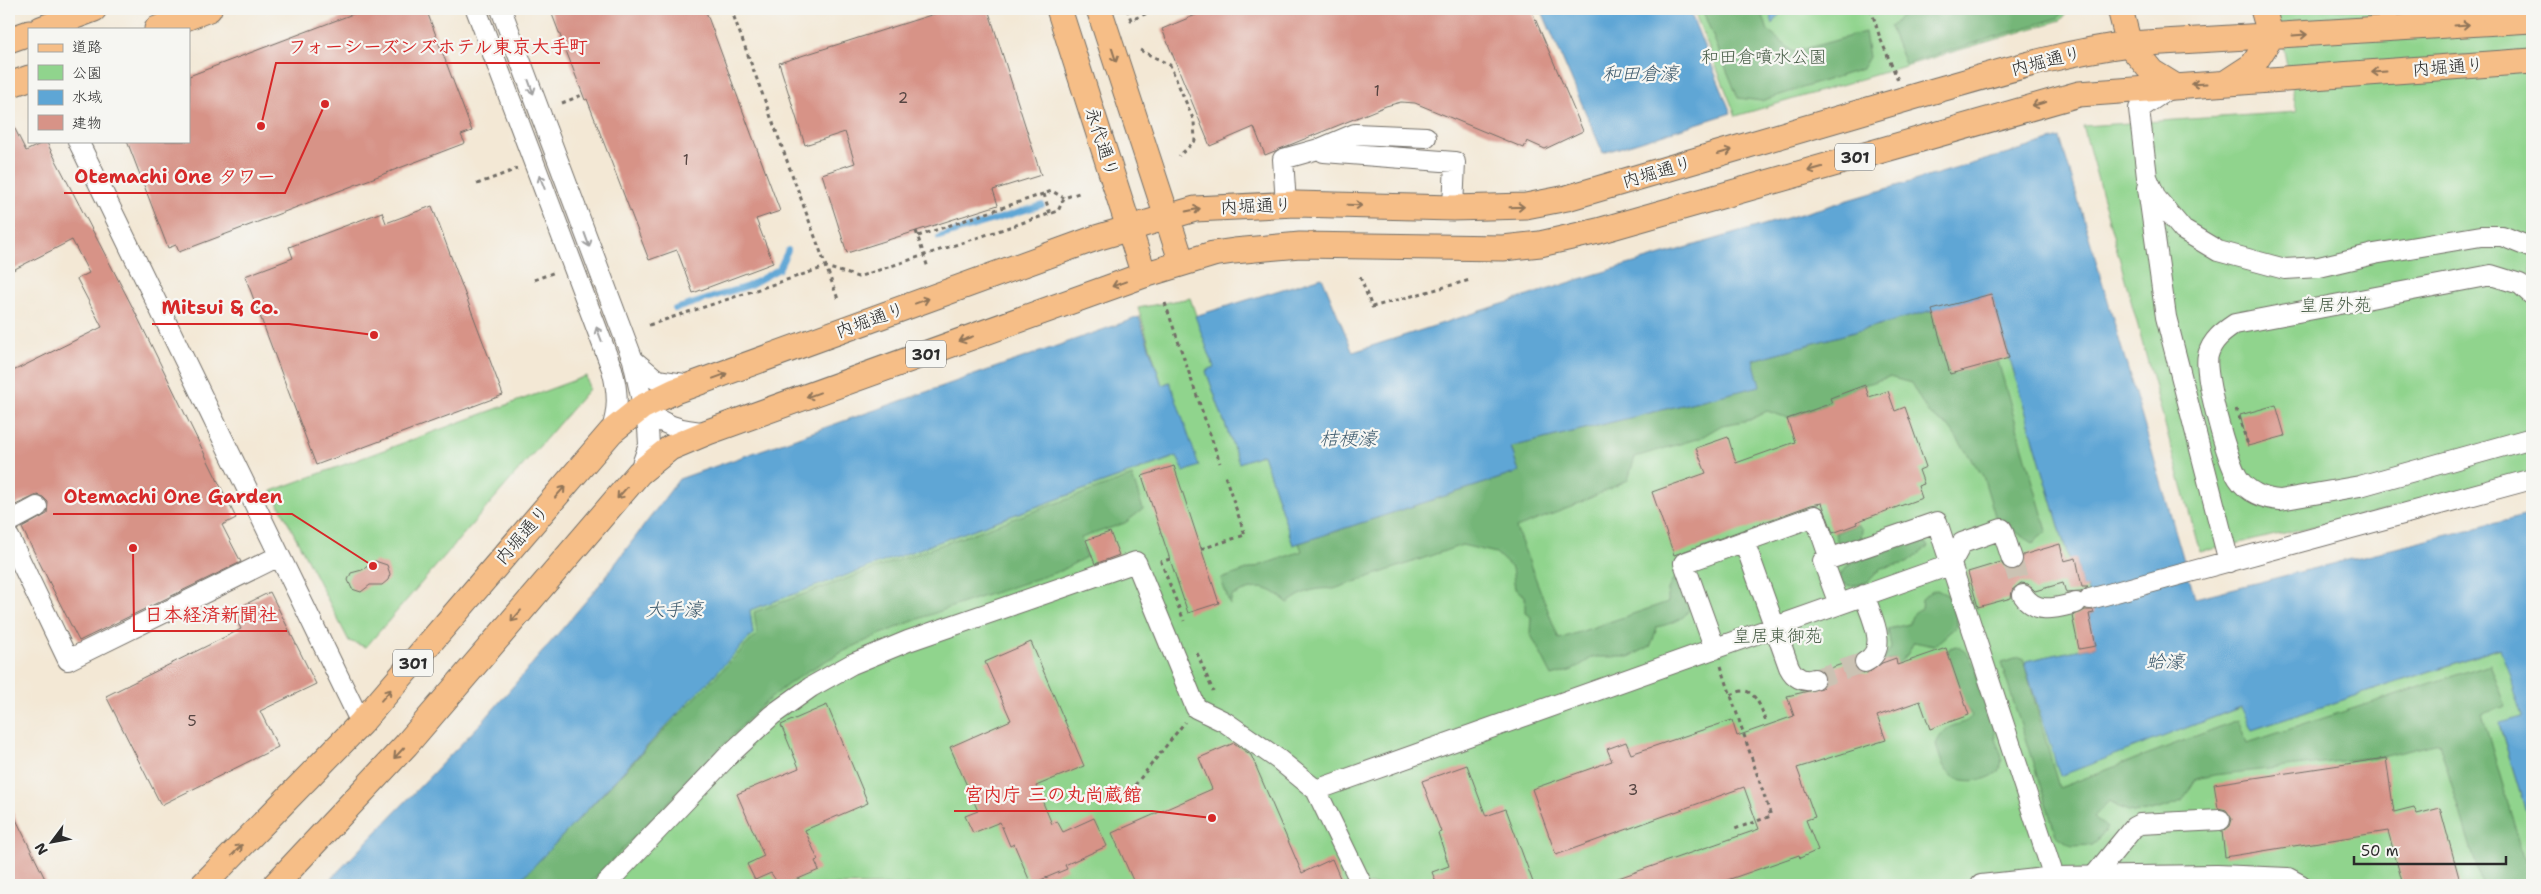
<svg xmlns="http://www.w3.org/2000/svg" width="2541" height="894" font-family="'Shantell Sans','Klee One',sans-serif">
	<rect width="100%" height="100%" fill="#f6f6f2"/>
	<filter id="ink" filterUnits="userSpaceOnUse"><feTurbulence type="fractalNoise" baseFrequency=".02" numOctaves="2"/><feDisplacementMap in="SourceGraphic" scale="10" xChannelSelector="R" yChannelSelector="G"/><feConvolveMatrix kernelMatrix="1 2 1 2 8 2 1 2 1" color-interpolation-filters="sRGB"/></filter>
	<filter id="wash" filterUnits="userSpaceOnUse"><feTurbulence type="fractalNoise" baseFrequency=".0096" numOctaves="4" result="noise"/><feDisplacementMap in="SourceGraphic" scale="20" xChannelSelector="R" yChannelSelector="G"/><feGaussianBlur stdDeviation="1.12" result="paint"/><feColorMatrix in="noise" values="0 0 0 0 0 0 0 0 0 0 0 0 0 0 0 0 0 1.4 0 .05"/><feComposite in="paint" operator="in"/></filter>
	<g filter="url(#wash)">
		<rect width="100%" height="100%" fill="#f3e8d5"/>
		<!-- green -->
		<path fill="#90d48d" stroke="#5e805c" d="M1693,9H2070L2061,20L1736,116Z
			M2275,9H2532V473L2436,499L2200,552L2083,126L2297,112Z
			M1991,294L2069,560L2076,558L2083,587L2087,586L2093,613L2089,614L2096,646L2026,661L2060,775L2242,707L2252,730L2501,648L2523,717L2499,724L2532,831V885H516L753,634L750,610L1178,456L1184,472L1169,382L1162,385L1138,308L1190,298L1214,367L1206,371L1239,463L1263,454L1293,545L1519,472L1753,360Z
			M586,376L589,389L366,647L349,641L272,491Z"/>
		<!-- forest -->
		<path fill="#74b678" stroke="#507052" d="M1702,9H1761L1768,31L1794,52L1865,32L1869,57L1862,69L1761,101L1738,98Z
			M1908,9H2066L2058,18L1905,64L1890,27Z
			M1932,310L1998,361L2047,531L2033,543L1996,519L1983,476L1949,427L1928,413L1911,383L1889,377L1860,386L1823,406L1788,418L1767,411L1750,420L1722,425L1700,438L1635,457L1628,480L1571,507L1516,528L1559,639L1668,602V589L1674,578L1685,579C1695,612 1690,619 1657,627L1651,646L1629,657H1593L1573,670L1552,676L1530,633L1531,617L1525,612V596L1515,589L1512,568L1496,553L1462,545L1334,589C1315,587 1302,592 1288,603C1266,584 1258,585 1232,596L1230,605L1221,579L1302,551L1299,543L1519,472L1511,447L1759,386L1753,360Z
			M1132,476L1143,509L1125,523L1081,538L1086,557L1060,571C978,599 890,623 815,667C795,678 778,692 760,707L588,885H515L757,634L754,612Z
			M1857,524L1862,529L1861,542L1839,547L1835,533Z
			M1918,538L1924,541L1928,547L1907,563L1881,568L1869,581L1861,584L1851,586L1838,582C1843,559 1865,559 1885,552C1895,549 1907,542 1918,538Z
			M1937,590L1951,597L1957,618V626L1934,646L1914,642L1907,655L1897,664L1895,658L1882,663L1891,648L1888,629L1909,624L1912,616L1921,608L1922,599L1930,592Z
			M1957,646C1971,653 1979,672 1977,687C1981,694 1990,701 1994,708C1998,718 1993,729 1995,739C1998,749 2004,753 2001,765C1997,782 1963,785 1951,775C1942,768 1939,755 1936,744C1948,718 1960,730 1972,716L1939,665L1950,648Z
			M2019,658L2023,659L2059,788L2238,720L2247,743L2490,664L2506,706L2482,714L2532,885H2482L2439,743L2386,756L2214,775L2196,779L2182,801C2152,811 2137,821 2109,801L2094,817L2107,828L2093,845L2072,846L2056,835L2001,663Z"/>
		<!-- water -->
		<path fill="#5ea6d5" stroke="#446880" d="M1541,9H1689L1731,113L1603,153Z
			M1768,9H1783L1773,24Z
			M2060,138L2195,598L2532,514V831L2499,723L2523,717L2500,648L2252,730L2241,707L2060,776L2025,666L2026,661L2096,646L2089,614L2093,613L2087,587H2082L2076,559L2069,560L1991,294L1753,360L1760,386L1511,447L1519,472L1293,545L1263,454L1239,463L1206,371L1214,367L1195,316L1322,277L1353,352L1593,275Z
			M1139,317L1162,385L1170,382L1199,466L1184,472L1177,456L750,610L753,634L516,885H325L485,719L597,588L679,479Z"/>
		<g fill="none" stroke-linecap="round" stroke-linejoin="round">
			<!-- stream -->
			<path stroke="#5ea6d5" stroke-width="6" d="M939,237L1042,205
				M675,309L748,286L779,269L788,250"/>
		</g>
		<g id="blocks">
			<!-- building -->
			<path fill="#d79387" d="M366,9H426L472,131L461,135L465,143L179,252L176,245L168,248L127,141H189V76Z
				M550,9H705L780,211L756,219L773,263L693,293L677,250L649,260L587,99L585,100Z
				M950,9H988L1041,175L993,190L998,205L847,253L822,174L855,163L845,132L805,145L779,63Z
				M1210,9H1531L1583,131L1545,149L1527,141L1524,148L1415,103L1401,102L1386,106L1265,155L1254,127L1210,146L1162,29Z
				M9,117L26,151L46,141L134,310L236,518L222,525L241,562L79,641L22,528L47,514L48,502L43,497L37,495L11,507L9,502V373L102,327L77,279L89,273L72,240L9,272Z
				M432,206L503,395L316,465L245,276L293,258L289,247L382,212L386,223Z
				M1991,294L2009,358L1950,374L1932,310Z
				M1865,385L1869,397L1888,391L1895,411L1905,407L1926,467L1919,470L1924,484L1918,486L1922,498L1856,522L1857,524L1833,533L1822,503L1811,505L1674,555L1652,492L1706,473L1696,448L1728,437L1736,463L1795,442L1787,419L1832,403L1830,398Z
				M2276,405L2285,436L2248,446L2240,415Z
				M1174,466L1219,603L1188,613L1142,476Z
				M1110,532L1119,555L1095,564L1086,540Z
				M2060,544L2064,561L2076,558L2082,587H2088L2081,592L2066,593L2063,583L2035,591L2028,584L2021,583L2012,590L2011,598L1978,607L1968,572L2001,562L2005,568L2015,570L2021,566L2023,555Z
				M375,561L387,565L390,574L388,580L382,585H370L361,592L352,589L348,580L351,573L362,570Z
				M270,592L316,684L260,711L278,747L161,805L106,696L241,629L232,611Z
				M2085,610H2093L2094,613L2089,614L2096,646L2079,649L2072,616Z
				M1031,642L1084,766L1036,786L1052,824L1057,821L1063,832L1094,818L1107,846L1065,865L1067,869L1031,884L1014,844L1010,846L1000,822L973,833L965,816L978,811L950,747L1011,720L985,662Z
				M1946,648L1969,715L1930,729L1920,701L1877,716L1886,740L1797,768L1815,817L1806,820L1818,850L1800,858L1799,855L1713,885H1605L1604,883L1759,829L1744,787L1556,855L1532,789L1612,761L1607,749L1626,742L1631,754L1732,720L1737,736L1794,716L1787,696L1822,688L1826,682L1822,671L1854,660L1856,670L1867,674L1882,663L1896,658L1897,665Z
				M827,705L868,803L805,830L818,860L815,861L819,870L784,885H779L771,873L755,880L747,864L764,856L737,794L799,768L781,725Z
				M1234,743L1251,755L1302,873L1332,859L1343,885H1135L1112,833L1212,789L1199,758Z
				M2386,758L2394,812L2414,807L2417,814L2440,808L2461,885H2403L2388,831L2225,857L2222,832L2230,826L2232,819L2226,810L2218,808L2214,784Z
				M1467,765L1486,816L1506,809L1534,885H1437L1432,872L1449,866L1438,833L1441,832L1422,781Z
				M9,805L48,885H9Z"/>
		</g>
	</g>
	<g filter="url(#ink)">
		<use href="#blocks" fill-opacity="0" stroke="#716d66" stroke-width="1"/>
		<g fill="none" stroke-linecap="round" stroke-linejoin="round">
			<!-- minor-tunnel -->
			<path stroke="#cbc2b3" stroke-width="20" stroke-dasharray="20 10" stroke-linecap="butt" d="M2012,559L2023,595
				M1814,679L1865,662"/>
			<defs>
				<path id="minor" d="M476,9L612,369C618,392 619,409 611,432
					M501,9L633,360L648,428L649,445L639,473
					M2171,87L2139,109L2147,177L2156,198L2183,230L2218,251L2285,269L2319,267L2374,254L2481,236H2502L2532,248
					M1426,137L1355,134L1322,148L1324,152L1455,162L1453,208
					M78,141L361,723
					M2148,188L2166,317L2229,562
					M1286,204L1283,159L1322,148
					M2532,295L2520,284L2491,275L2235,324C2223,332 2212,340 2208,355C2203,373 2227,461 2238,478C2247,492 2264,499 2280,500L2360,486L2532,438
					M633,360L657,380L691,385
					M641,406C661,425 680,431 708,432
					M9,522L37,507
					M9,537L68,660L279,556
					M1744,541L1789,667C1794,677 1803,683 1814,679
					M1864,595C1871,616 1890,649 1865,662
					M2023,595C2036,615 2056,608 2076,603
					M2090,599L2532,479
					M1839,604L1823,561L1937,522L2054,877
					M1715,649L1684,563L1815,516L1830,559
					M1316,790L1950,565L1962,543L2002,529L2012,559
					M2094,876L2134,827L2140,824L2220,820
					M605,885L728,756L772,715L811,687L852,664L908,641L1136,562L1196,708L1225,722L1278,759L1316,790L1362,885
					M1981,885L2054,877L2217,875L2288,878L2301,885"/>
				<path id="major" d="M1059,9L1144,275
					M1099,9L1182,263
					M2120,9L2129,44L2152,72L2173,85
					M41,29L94,9
					M157,29L209,9
					M9,40L29,33
					M2227,82L2253,65L2271,37L2263,9
					M9,85L29,78
					M203,885L361,723L611,432L642,407L675,391L1096,238L1195,209L1296,204L1453,208L1526,206L1567,198C1686,164 1804,128 1923,94C1991,75 2059,53 2129,44L2532,20
					M275,885L406,745L639,473L670,448L708,432L1144,275L1213,254L1234,251L1300,245L1503,248L1540,244L1598,231L2079,94L2532,61"/>
			</defs>
			<!-- minor casing -->
			<use href="#minor" stroke="#716d66" stroke-width="22"/>
			<!-- major casing -->
			<use href="#major" stroke="#716d66" stroke-width="27"/>
			<!-- path -->
			<path stroke="#716d66" stroke-width="3" stroke-dasharray="4 4" stroke-linecap="butt" d="M731,9L838,299
				M1127,9L1131,20L1157,9
				M1871,9L1880,38L1898,80
				M1140,50L1170,65L1194,121L1195,141L1179,156
				M562,103L582,95
				M477,184L517,169
				M1044,194L1050,214
				M916,231L928,268
				M918,236L1052,191L1064,198
				M1360,277L1372,307L1470,280
				M534,280L555,272
				M1165,303L1220,463
				M649,325L826,267L858,277L1058,211L1064,198L1079,193
				M2236,409L2248,445
				M1201,549L1245,535L1225,476
				M1170,559L1161,562L1184,621
				M1197,653L1213,691
				M1721,666L1771,816L1732,830
				M1731,695C1734,694 1739,691 1743,691C1755,690 1763,711 1765,720
				M1120,804L1185,722"/>
			<!-- minor -->
			<use href="#minor" stroke="#fff" stroke-width="20"/>
			<!-- major -->
			<use href="#major" stroke="#f6be87" stroke-width="25"/>
		</g>
		<!-- one-way arrows -->
		<defs><path id="oneway-shaft" d="M-6 0H5M1.5-3L5.5 0L1.5 3" fill="none" stroke-width="1.6" stroke-linecap="round" stroke-linejoin="round" transform="scale(1.25)"/></defs>
		<g stroke="#907459">
			<use href="#oneway-shaft" transform="translate(2462 25) rotate(-4)"/>
			<use href="#oneway-shaft" transform="translate(2300 35) rotate(-4)"/>
			<use href="#oneway-shaft" transform="translate(1114 55) rotate(72)"/>
			<use href="#oneway-shaft" transform="translate(2379 72) rotate(176)"/>
			<use href="#oneway-shaft" transform="translate(2199 84) rotate(177)"/>
			<use href="#oneway-shaft" transform="translate(2039 104) rotate(164)"/>
			<use href="#oneway-shaft" transform="translate(1725 152) rotate(-16)"/>
			<use href="#oneway-shaft" transform="translate(1815 169) rotate(164)"/>
			<use href="#oneway-shaft" transform="translate(1355 205) rotate(2)"/>
			<use href="#oneway-shaft" transform="translate(1517 207) rotate(-2)"/>
			<use href="#oneway-shaft" transform="translate(1193 210) rotate(-12)"/>
			<use href="#oneway-shaft" transform="translate(1119 284) rotate(160)"/>
			<use href="#oneway-shaft" transform="translate(922 301) rotate(-20)"/>
			<use href="#oneway-shaft" transform="translate(966 339) rotate(160)"/>
			<use href="#oneway-shaft" transform="translate(720 376) rotate(-20)"/>
			<use href="#oneway-shaft" transform="translate(813 395) rotate(160)"/>
			<use href="#oneway-shaft" transform="translate(560 492) rotate(-49)"/>
			<use href="#oneway-shaft" transform="translate(622 493) rotate(131)"/>
			<use href="#oneway-shaft" transform="translate(516 616) rotate(131)"/>
			<use href="#oneway-shaft" transform="translate(386 695) rotate(-49)"/>
			<use href="#oneway-shaft" transform="translate(399 753) rotate(133)"/>
			<use href="#oneway-shaft" transform="translate(237 850) rotate(-46)"/>
		</g>
		<g stroke="#a0a0a0">
			<use href="#oneway-shaft" transform="translate(531 87) rotate(70)"/>
			<use href="#oneway-shaft" transform="translate(542 182) rotate(-111)"/>
			<use href="#oneway-shaft" transform="translate(587 240) rotate(70)"/>
			<use href="#oneway-shaft" transform="translate(599 334) rotate(-111)"/>
		</g>
	</g>
	<g text-anchor="middle" dominant-baseline="central" stroke-width="4.5" stroke-linejoin="round" paint-order="stroke">
		<!-- number labels -->
		<g font-size="15" fill="#564542">
			<text x="1377" y="91">1</text>
			<text x="903" y="98">2</text>
			<text x="686" y="160">1</text>
			<text x="192" y="721">5</text>
			<text x="1633" y="790">3</text>
		</g>
		<!-- shield labels -->
		<g fill="#f6f6f2" stroke="#686867" stroke-width="1">
			<rect x="1835" y="143.5" width="40" height="27" rx="4"/>
			<rect x="906" y="340.5" width="40" height="27" rx="4"/>
			<rect x="393" y="649.5" width="40" height="27" rx="4"/>
		</g>
		<g font-size="16" font-weight="bold" fill="#2b2b2b">
			<text x="1855" y="157">301</text>
			<text x="926" y="354">301</text>
			<text x="413" y="663">301</text>
		</g>
		<!-- park labels -->
		<g font-size="18" fill="#495e48" stroke="#f6f6f2">
			<text x="1764" y="57">和田倉噴水公園</text>
			<text x="2336" y="305">皇居外苑</text>
			<text x="1778" y="636">皇居東御苑</text>
		</g>
		<!-- street labels -->
		<g font-size="18" fill="#2b2b2b" stroke="#f6f6f2">
			<text transform="translate(2046 61) rotate(-14)">内堀通り</text>
			<text transform="translate(2448 67) rotate(-4)">内堀通り</text>
			<text transform="translate(1102 142) rotate(72)">永代通り</text>
			<text transform="translate(1657 172) rotate(-16)">内堀通り</text>
			<text transform="translate(1256 206) rotate(-2)">内堀通り</text>
			<text transform="translate(870 320) rotate(-20)">内堀通り</text>
			<text transform="translate(522 535) rotate(-49)">内堀通り</text>
		</g>
		<!-- water labels -->
		<g font-size="19" font-style="italic" fill="#3f5c6f" stroke="#f6f6f2">
			<text x="1640" y="73">和田倉濠</text>
			<text x="1348" y="438">桔梗濠</text>
			<text x="674" y="609">大手濠</text>
			<text x="2165" y="661">蛤濠</text>
		</g>
	</g>
	<!-- callouts -->
	<path fill="none" stroke="#d62828" stroke-width="2" d="M261 126L276 63H600M325 104L285 193H64M374 335L289 324H152M373 566L292 514H53M133 548L134 631H287M1212 818L1152 811H954"/>
	<g fill="#d62828" stroke="#f6f6f2" stroke-width="2">
		<circle cx="261" cy="126" r="5"/>
		<circle cx="325" cy="104" r="5"/>
		<circle cx="374" cy="335" r="5"/>
		<circle cx="373" cy="566" r="5"/>
		<circle cx="133" cy="548" r="5"/>
		<circle cx="1212" cy="818" r="5"/>
	</g>
	<g font-size="19" text-anchor="middle" font-weight="bold" fill="#d62828" stroke="#f6f6f2" stroke-width="4.5" stroke-linejoin="round" paint-order="stroke">
		<text x="438" y="53">フォーシーズンズホテル東京大手町</text>
		<text x="175" y="183">Otemachi One タワー</text>
		<text x="220" y="314">Mitsui &amp; Co.</text>
		<text x="173" y="503">Otemachi One Garden</text>
		<text x="211" y="621">日本経済新聞社</text>
		<text x="1053" y="801">宮内庁 三の丸尚蔵館</text>
	</g>
	<!-- margin -->
	<rect width="2541" height="894" fill="none" stroke="#f6f6f2" stroke-width="30"/>
	<!-- legend -->
	<rect x="28" y="28" width="162" height="115" fill="#f6f6f2" stroke="#a5a5a2"/>
	<rect x="38" y="44" width="25" height="8" fill="#f6be87" stroke="#a5a5a2"/>
	<text x="72" y="52" font-size="15" fill="#2b2b2b">道路</text>
	<rect x="38" y="65" width="25" height="15" fill="#90d48d" stroke="#a5a5a2"/>
	<text x="72" y="78" font-size="15" fill="#2b2b2b">公園</text>
	<rect x="38" y="90" width="25" height="15" fill="#5ea6d5" stroke="#a5a5a2"/>
	<text x="72" y="102" font-size="15" fill="#2b2b2b">水域</text>
	<rect x="38" y="115" width="25" height="15" fill="#d79387" stroke="#a5a5a2"/>
	<text x="72" y="128" font-size="15" fill="#2b2b2b">建物</text>
	<!-- north arrow -->
	<g transform="translate(52 842) rotate(238)" stroke="#f6f6f2" stroke-width="4" paint-order="stroke">
	<path d="M0-4L9 19L0 12L-9 19Z" fill="#2b2b2b"/>
	<text y="-8" font-size="14" font-weight="bold" text-anchor="middle" fill="#2b2b2b">N</text>
	</g>
	<!-- scale -->
	<path d="M2354 856v8h152v-8" fill="none" stroke="#2b2b2b" stroke-width="2.5"/>
	<text x="2361" y="856" font-size="15" fill="#2b2b2b" stroke="#f6f6f2" stroke-width="4" paint-order="stroke">50 m</text>
</svg>
